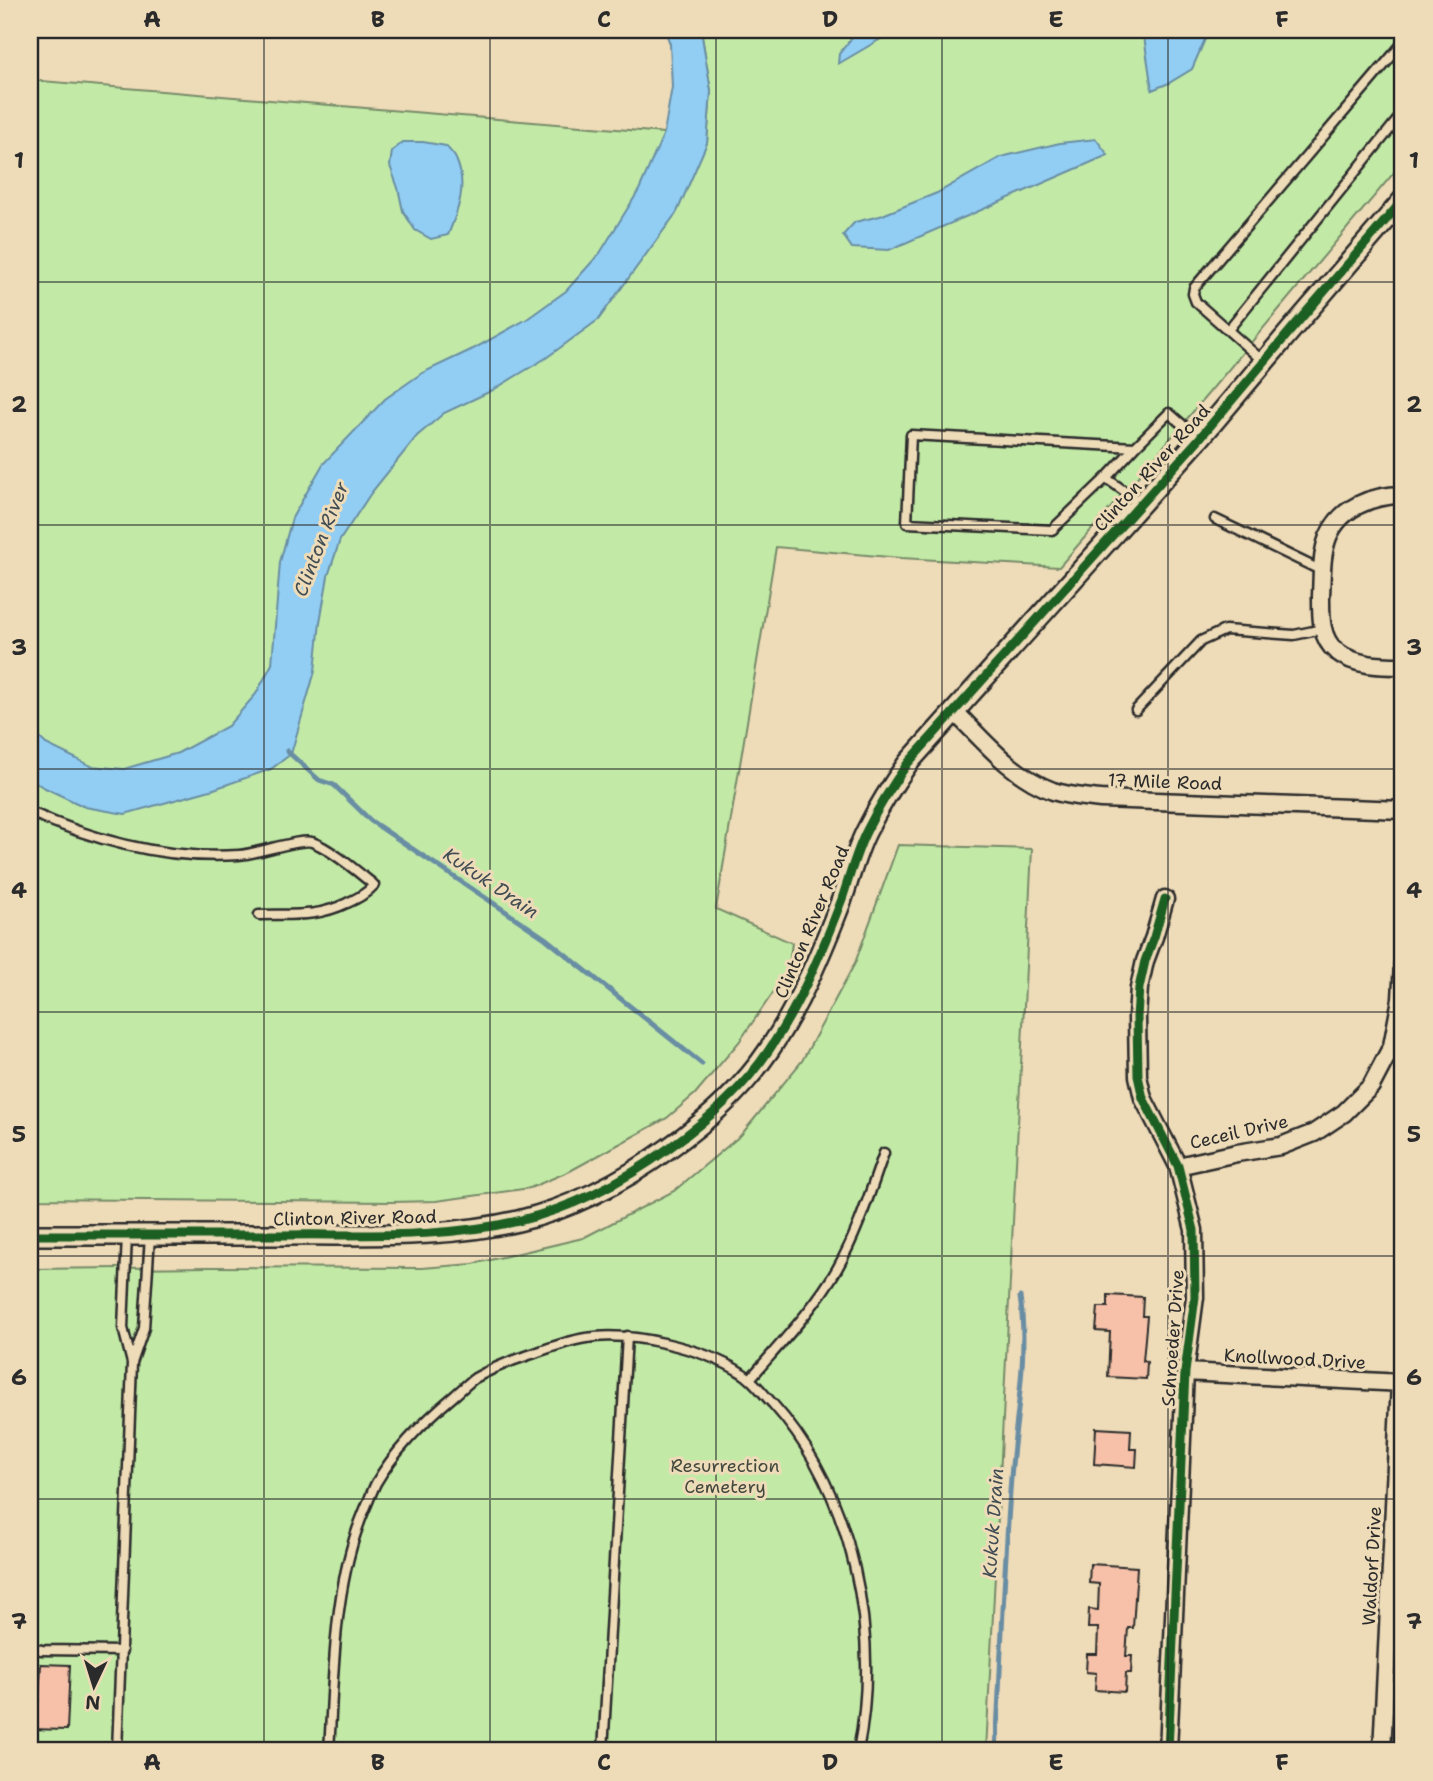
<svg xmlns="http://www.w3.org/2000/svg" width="1433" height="1781" font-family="'Shantell Sans',sans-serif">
	<rect width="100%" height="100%" fill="#eedbb8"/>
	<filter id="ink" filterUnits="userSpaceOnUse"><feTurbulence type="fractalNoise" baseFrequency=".0143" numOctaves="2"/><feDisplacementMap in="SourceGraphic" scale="14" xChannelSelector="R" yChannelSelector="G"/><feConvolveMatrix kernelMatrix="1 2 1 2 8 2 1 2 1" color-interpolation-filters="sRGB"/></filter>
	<g filter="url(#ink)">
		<!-- green -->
		<path fill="#c2eaa6" stroke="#768a68" stroke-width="2" d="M701,30H1403V162L1154,458L1059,567L901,558L776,547L716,909L792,943L788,971L739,1042L695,1094L667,1118L570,1171L530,1188L436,1201L391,1202L30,1199V80L664,133L707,143L711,91Z
			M898,845L1032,849L986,1751H30V1269L210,1267L422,1268L473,1264L583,1238L674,1191L741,1135L802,1061L855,963Z"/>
		<!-- water -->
		<path fill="#92cef3" stroke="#698da3" stroke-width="2" d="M665,30H701L711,91L707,143L677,212L598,320L546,358L491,391L444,413L417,436L371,493L340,540L328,576L320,622L315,671L291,754L271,769L214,789L125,814L85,807L43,787L30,779V726L32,731L46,744L91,766L124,769L178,753L228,726L256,694L272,664L280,562L292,518L323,464L385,399L422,373L473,349L527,319L566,291L600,253L639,190L664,133L672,87L670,44Z
			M858,30H896L838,64L839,54Z
			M1143,30H1203L1206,37L1192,69L1169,83L1152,90Z
			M1096,139L1108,155L889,250L852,248L843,235L855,222L880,216L937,193L1001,157L1060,143Z
			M403,142H423L446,146C449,150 454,154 456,159C468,185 458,211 448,235L431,239L415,230L403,211L398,188L390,166L392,151Z"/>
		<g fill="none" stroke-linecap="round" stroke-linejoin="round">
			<!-- stream -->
			<path stroke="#698da3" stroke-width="5" d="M287,751L319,780L334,785L371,821L545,938L702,1064
				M996,1751C1001,1660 1004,1569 1011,1478C1015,1419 1029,1356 1020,1297"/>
		</g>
		<!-- building -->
		<path fill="#f6c1a8" stroke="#2b2b2b" stroke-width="2" d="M1108,1295L1143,1297L1142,1316H1147L1143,1361L1147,1362L1146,1379L1108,1377L1110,1332L1096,1331L1098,1307H1108Z
			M1096,1428L1131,1430L1130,1449H1137L1136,1467L1094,1464Z
			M1090,1564L1137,1567L1133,1628H1128L1126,1656H1132L1131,1673H1126L1125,1692L1095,1690L1096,1673L1086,1672L1087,1654H1097L1098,1628H1088L1089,1609L1098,1610L1099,1584L1089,1583Z
			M41,1664L70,1665L67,1730L30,1729V1699L39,1700Z"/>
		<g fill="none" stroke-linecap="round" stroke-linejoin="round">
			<defs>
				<path id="service" d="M1228,330L1403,113
					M1264,362L1196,302L1193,294L1194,288L1403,43
					M1135,447L1169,413L1199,439
					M1106,478L1135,447L911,435L907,523L1052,530L1106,478L1141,503
					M1215,519L1322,571
					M1136,710L1201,641L1225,630L1294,635L1323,629
					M30,812C95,841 167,860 239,855C256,854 301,838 312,842C330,848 359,873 374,885C366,894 358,898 347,903C316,918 292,914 259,915
					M127,1235L123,1328L132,1363L144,1328L150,1236
					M750,1379C780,1344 814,1309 837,1269C858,1232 870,1192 884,1153
					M30,1648L42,1650L122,1651
					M117,1751L132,1363
					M329,1751C334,1671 333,1584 365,1509C369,1500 372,1491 376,1483C396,1449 424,1421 454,1396C461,1390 468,1383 475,1378C493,1368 513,1360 532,1354C549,1348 567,1341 586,1338C631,1331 703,1348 742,1373C754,1380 763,1394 773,1404C854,1494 881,1634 858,1751
					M603,1751L627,1336"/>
				<path id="minor" d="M1403,495C1373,495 1340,507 1328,537C1321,555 1322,577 1321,596C1321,615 1320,638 1336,651C1355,666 1380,666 1403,666
					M955,712C984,741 1012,776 1053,791C1068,796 1085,797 1101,799L1403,810
					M1165,899L1154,937L1145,961L1139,988L1137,1017L1138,1076L1143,1098L1178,1166L1194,1230L1195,1297L1185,1372L1168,1751
					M1178,1166L1237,1153L1281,1146L1314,1133L1344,1113L1371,1086L1392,1046L1401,999L1403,963
					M1185,1372L1403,1383
					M1382,1751L1400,1383"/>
				<path id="tertiary" d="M30,1235C114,1235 198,1235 283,1235C361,1234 442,1239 518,1221C573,1208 624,1181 669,1148C707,1121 743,1089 769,1050C800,1004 822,951 842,899C850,876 856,851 867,830C879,806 893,784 908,763L1199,439L1291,330L1403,200"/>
			</defs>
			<!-- service casing -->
			<use href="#service" stroke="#2b2b2b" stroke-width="13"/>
			<!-- minor casing -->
			<use href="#minor" stroke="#2b2b2b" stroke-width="21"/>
			<!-- tertiary casing -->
			<use href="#tertiary" stroke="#2b2b2b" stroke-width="24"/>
			<!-- service -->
			<use href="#service" stroke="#eedbb8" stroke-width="8"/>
			<!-- minor -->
			<use href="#minor" stroke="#eedbb8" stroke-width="16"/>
			<!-- tertiary -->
			<use href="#tertiary" stroke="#eedbb8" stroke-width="19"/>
			<defs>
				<path id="cycleway" d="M1165,899L1154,937L1145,961L1139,988L1137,1017L1138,1076L1143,1098L1178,1166L1194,1230L1195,1297L1185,1372L1168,1751
					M30,1235C114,1235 198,1235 283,1235C361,1234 442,1239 518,1221C573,1208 624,1181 669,1148C707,1121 743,1089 769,1050C800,1004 822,951 842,899C850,876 856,851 867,830C879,806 893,784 908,763L1199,439L1291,330L1403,200"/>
			</defs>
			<!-- cycleway casing -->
			<use href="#cycleway" stroke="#eedbb8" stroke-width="13"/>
			<!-- cycleway -->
			<use href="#cycleway" stroke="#1b5e20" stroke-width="9"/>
		</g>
	</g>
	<!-- grid -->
	<path fill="none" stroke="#2b2b2b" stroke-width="2" stroke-opacity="0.55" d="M264,30V1751M490,30V1751M716,30V1751M942,30V1751M1168,30V1751M30,282H1403M30,525H1403M30,769H1403M30,1012H1403M30,1256H1403M30,1499H1403"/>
	<g text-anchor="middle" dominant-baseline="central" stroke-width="6" stroke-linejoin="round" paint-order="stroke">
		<!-- street labels -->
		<g font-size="18" fill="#2b2b2b" stroke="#eedbb8">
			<text transform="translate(1152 468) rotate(-48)">Clinton River Road</text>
			<text transform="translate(1165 782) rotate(2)">17 Mile Road</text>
			<text transform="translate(812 922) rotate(-67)">Clinton River Road</text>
			<text transform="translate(1239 1132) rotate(-13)">Ceceil Drive</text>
			<text transform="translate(355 1218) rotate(-1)">Clinton River Road</text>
			<text transform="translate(1173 1338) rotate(-86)">Schroeder Drive</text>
			<text transform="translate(1295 1359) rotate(3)">Knollwood Drive</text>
			<text transform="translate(1372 1566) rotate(-87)">Waldorf Drive</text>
		</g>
		<!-- park labels -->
		<g font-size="18" fill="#42483d" stroke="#eedbb8">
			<text x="725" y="1466">Resurrection<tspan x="725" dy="21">Cemetery</tspan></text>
		</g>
		<!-- water labels -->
		<g font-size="19" font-style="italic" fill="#404c53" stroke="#eedbb8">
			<text transform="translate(321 539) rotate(-69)">Clinton River</text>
			<text transform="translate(491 883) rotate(34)">Kukuk Drain</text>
			<text transform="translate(993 1523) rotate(-86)">Kukuk Drain</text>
		</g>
	</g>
	<!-- margin -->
	<rect width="1433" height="1781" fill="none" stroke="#eedbb8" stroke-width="77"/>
	<!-- north arrow -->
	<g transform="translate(94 1686) rotate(184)" stroke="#eedbb8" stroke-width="5" paint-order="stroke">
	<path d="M0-5L12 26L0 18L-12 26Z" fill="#2b2b2b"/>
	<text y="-10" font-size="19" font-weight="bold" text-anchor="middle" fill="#2b2b2b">N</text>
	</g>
	<rect x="38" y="38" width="1356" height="1704" fill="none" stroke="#2b2b2b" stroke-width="2.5"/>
	<g font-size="23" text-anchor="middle" font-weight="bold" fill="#2b2b2b">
		<text x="152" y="27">A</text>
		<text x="378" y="27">B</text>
		<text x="604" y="27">C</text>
		<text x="830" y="27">D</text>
		<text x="1056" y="27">E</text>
		<text x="1282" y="27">F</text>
		<text x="19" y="168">1</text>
		<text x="1414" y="168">1</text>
		<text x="19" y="412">2</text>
		<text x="1414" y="412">2</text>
		<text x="19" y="655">3</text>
		<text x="1414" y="655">3</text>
		<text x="19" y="898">4</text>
		<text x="1414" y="898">4</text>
		<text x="19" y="1142">5</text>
		<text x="1414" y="1142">5</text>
		<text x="19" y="1385">6</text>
		<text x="1414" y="1385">6</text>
		<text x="19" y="1629">7</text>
		<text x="1414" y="1629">7</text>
		<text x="152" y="1770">A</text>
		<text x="378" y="1770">B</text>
		<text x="604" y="1770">C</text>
		<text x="830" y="1770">D</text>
		<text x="1056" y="1770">E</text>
		<text x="1282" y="1770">F</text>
	</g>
</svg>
